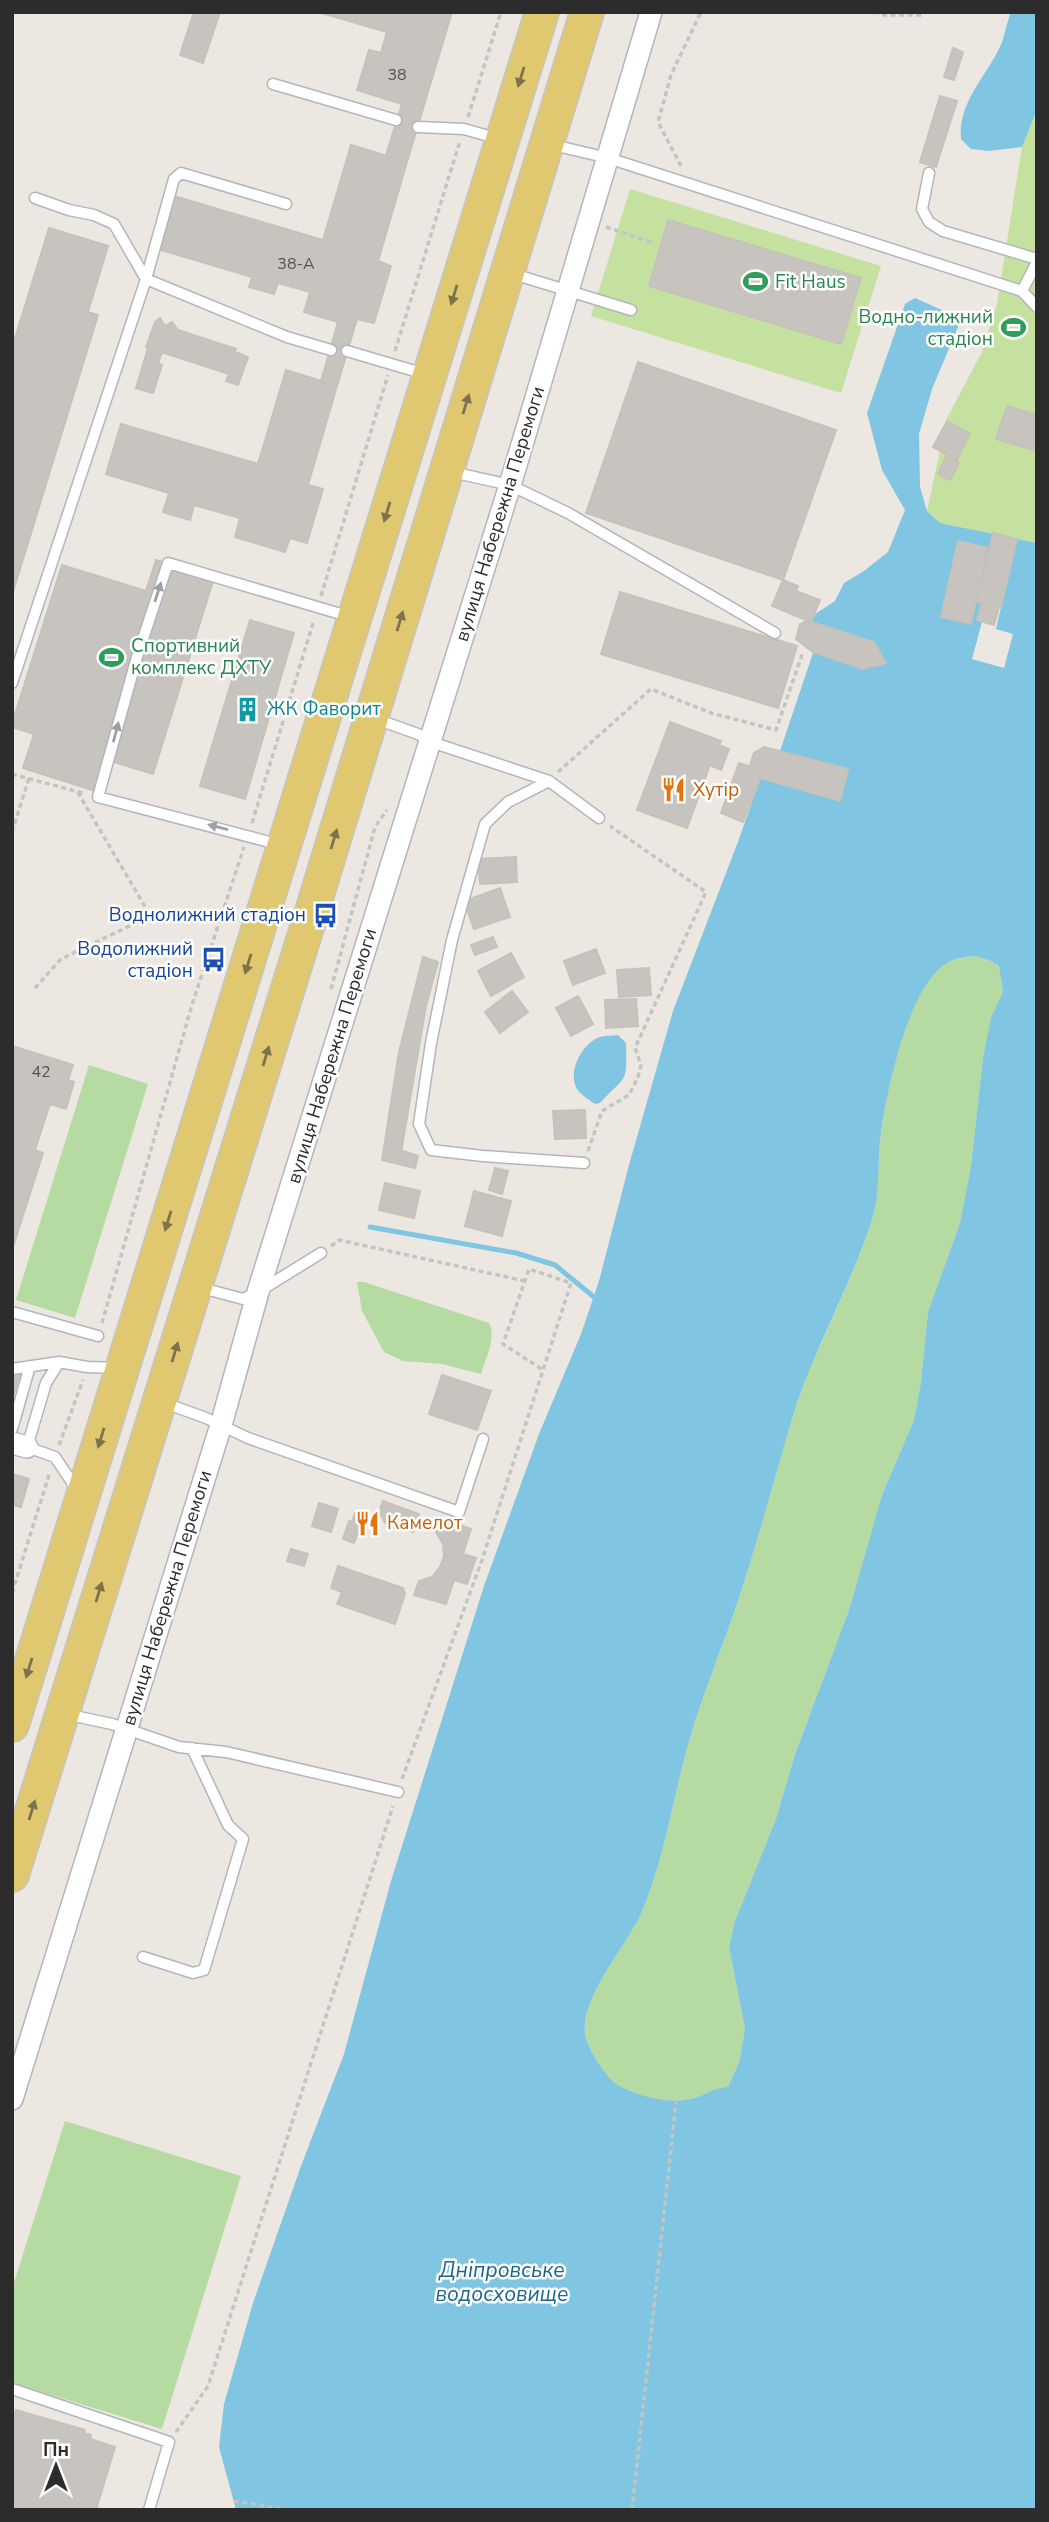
<svg xmlns="http://www.w3.org/2000/svg" width="1049" height="2522" font-family="'Nunito Sans',sans-serif">
	<rect width="100%" height="100%" fill="#ece7e0"/>
	<!-- green -->
	<path fill="#b5dba3" d="M976,956L991,961L999,968L1003,992L992,1018L983,1058L971,1166L960,1223L928,1312L921,1382L914,1420L882,1495L849,1610L794,1757L776,1819L735,1921L729,1947L745,2029L739,2062L728,2087C708,2088 706,2096 690,2099C668,2104 638,2096 618,2085C606,2078 593,2055 587,2042C573,2005 626,1947 641,1914C665,1858 673,1796 690,1738C703,1694 720,1653 735,1610C752,1559 767,1506 782,1454C788,1433 794,1410 802,1389C824,1333 853,1279 872,1220C881,1193 877,1162 881,1133C887,1090 905,1006 934,974C945,961 959,957 976,956Z
		M89,1065L148,1084L75,1318L16,1300Z
		M357,1282H364L489,1323C497,1337 485,1360 481,1374L442,1364L403,1361L384,1352L362,1311Z
		M65,2121L241,2176L162,2429L12,2383V2289Z"/>
	<!-- pitch -->
	<path fill="#c4e1a0" d="M1037,110V543L940,523L927,511L947,418L982,352L997,304L1022,147Z
		M630,189L881,266L841,393L591,316Z"/>
	<!-- water -->
	<path fill="#80c5e1" fill-rule="evenodd" d="M1011,12H1037V110L1022,147L989,151L971,149L961,139C958,103 984,79 999,49C1005,37 1006,24 1011,12Z
		M915,298L955,316L958,327L932,389L919,434L920,487L927,511L940,523L1037,543V2510H236L219,2447L224,2404L253,2303L301,2166L344,2054L391,1881L484,1586L539,1434L581,1334L599,1281L629,1165L673,1011L739,839L760,779L750,765L754,753L764,747L780,751L813,653L796,639L800,624L835,601L844,583L864,571L888,552L905,510L882,470L867,413L905,304ZM976,956L991,961L999,967L1003,992L991,1018L983,1058L971,1166L960,1223L928,1312L921,1382L914,1420L882,1495L849,1610L794,1757L776,1819L735,1921L729,1947L745,2029L739,2062L728,2087C709,2088 706,2096 690,2099C668,2104 638,2096 618,2085C606,2078 593,2055 587,2042C573,2005 626,1947 641,1914C665,1858 673,1796 690,1738C703,1694 720,1653 735,1610C752,1559 767,1506 782,1454C788,1433 794,1410 802,1389C824,1332 853,1278 872,1220C881,1193 877,1162 881,1133C887,1090 908,990 944,965C954,958 964,957 976,956Z
		M618,1035L626,1043C627,1085 627,1074 600,1103L595,1104C589,1100 581,1095 577,1089C567,1072 582,1043 600,1037C606,1035 612,1036 618,1035Z"/>
	<!-- pier -->
	<path fill="#ece7e0" d="M999,607H1001L996,629L1013,634L1004,668L972,659L982,622L994,625Z"/>
	<g fill="none" stroke-linecap="round" stroke-linejoin="round">
		<!-- stream -->
		<path stroke="#80c5e1" stroke-width="5" d="M370,1227L516,1253L555,1265L594,1297"/>
	</g>
	<!-- building -->
	<path fill="#c7c4bf" stroke="#c7c2b9" stroke-width="2" d="M194,12H220L203,63L180,55Z
		M318,12H452L407,162L386,155L402,104L357,90L369,50L381,53L387,32Z
		M953,48L963,52L954,80L944,77Z
		M940,96L957,101L936,167L920,162Z
		M351,145L407,162L378,261L391,266L374,323L357,319L337,386L321,381L338,322L304,312L310,292L278,283L274,294L249,287L252,277L158,249L174,196L323,240Z
		M668,220L861,278L841,344L649,286Z
		M49,228L108,246L88,312L98,315L12,595V348Z
		M160,318L165,326L172,322L178,330L236,349L235,352L248,357L238,385L226,381L229,374L146,347L155,322Z
		M148,348L162,352L158,364L162,365L153,393L136,388Z
		M638,362L836,430L783,580L586,513Z
		M286,370L337,386L308,485L323,489L307,543L290,538L285,552L235,537L240,518L194,505L190,520L163,512L169,493L106,474L121,424L258,464Z
		M1007,406L1037,415V451L996,439Z
		M947,421L970,434L957,460L933,447Z
		M946,457L959,463L950,480L938,474Z
		M993,533L1017,539L1001,607L977,602Z
		M958,541L987,548L971,624L941,617Z
		M156,560L214,578L153,774L104,759L95,791L23,768L34,734L12,727V724L62,565L146,591Z
		M783,580L798,586L796,591L820,600L811,622L772,606Z
		M620,592L797,646L778,708L601,654Z
		M982,603L999,607L994,625L977,620Z
		M250,620L294,633L245,799L200,786Z
		M811,622L874,642L886,663L863,669L813,652L796,639L800,624Z
		M670,722L721,741L719,745L729,749L721,770L710,765L687,828L637,810Z
		M764,747L848,769L840,801L760,778L750,765L754,753Z
		M739,763L751,767L760,778L743,822L721,813Z
		M516,857L517,882L480,884L478,859Z
		M500,888L510,917L474,929L464,901Z
		M493,937L497,947L475,955L471,945Z
		M596,949L605,973L573,985L564,961Z
		M511,953L524,977L491,996L478,971Z
		M423,957L438,962L426,1006L399,1164L382,1160L399,1052Z
		M649,968L651,995L619,997L617,970Z
		M512,991L528,1012L500,1033L485,1012Z
		M578,996L593,1024L571,1036L556,1008Z
		M636,999L638,1026L606,1028L605,1000Z
		M12,1046L73,1065L68,1080L74,1082L66,1109L12,1092Z
		M13,1092L50,1104L35,1150L12,1143Z
		M585,1110L586,1138L555,1139L553,1111Z
		M12,1143L43,1153L12,1250Z
		M403,1151L418,1156L415,1168L399,1164Z
		M495,1168L508,1171L502,1194L489,1190Z
		M385,1183L420,1191L414,1218L379,1210Z
		M474,1191L511,1201L502,1236L465,1226Z
		M12,1365L22,1368L12,1400Z
		M442,1375L491,1391L477,1430L429,1414Z
		M12,1474L29,1479L21,1507L12,1505Z
		M383,1501L419,1514L413,1532L385,1523L379,1511Z
		M319,1503L338,1509L331,1532L312,1526Z
		M355,1513L365,1517L354,1543L343,1539L349,1521L352,1522Z
		M445,1520L471,1529L463,1554L476,1558L467,1584L454,1580L446,1604L414,1595L419,1581L432,1577L440,1567L444,1556L443,1544L436,1532Z
		M291,1549L308,1554L304,1566L287,1561Z
		M338,1566L403,1588L405,1594L395,1624L337,1604L342,1592L331,1588Z
		M16,2410L85,2430L84,2433L91,2435L90,2439L115,2447L96,2510H12V2413L15,2414Z"/>
	<g fill="none" stroke-linecap="round" stroke-linejoin="round">
		<defs>
			<path id="lane" d="M273,84L396,120
				M418,127L464,129L499,139
				M549,144L608,158L1022,291L1037,307
				M929,173L922,209L929,222L943,231L1037,259
				M35,198L69,210L94,215L114,224L146,279
				M510,273L631,310
				M146,279L174,179L181,173L286,204
				M1022,291L1037,262
				M347,351L425,374
				M452,472L510,485L568,513L775,633
				M12,683L146,279L287,337L331,350
				M376,719L418,734L431,742L549,781L599,818
				M549,781L508,802L485,824L452,940L431,1043L419,1124L431,1150L483,1156L584,1163
				M281,845L98,797L137,657L168,563L351,617
				M198,1287L243,1299L258,1292L321,1253
				M12,1312L98,1336
				M12,1369L59,1362
				M162,1402L206,1418L248,1438L459,1512L483,1439
				M12,1429L30,1366
				M77,1490L55,1457L27,1447L46,1383L59,1362L87,1367L120,1368
				M65,1714L112,1724L179,1747L226,1752L398,1792
				M143,1957L193,1973L204,1970L243,1839L228,1825L192,1748
				M12,2389L169,2442L149,2510"/>
			<path id="street" d="M12,1443L27,1447
				M12,2099L221,1425L258,1292L510,485L651,12"/>
			<path id="primary" d="M12,1725L542,12
				M12,1875L313,908L587,12"/>
		</defs>
		<!-- lane casing -->
		<use href="#lane" stroke="#b3b5be" stroke-width="13"/>
		<!-- street casing -->
		<use href="#street" stroke="#b3b5be" stroke-width="24"/>
		<!-- primary casing -->
		<use href="#primary" stroke="#c4c4c4" stroke-width="36"/>
		<!-- path -->
		<path stroke="#c4c4c4" stroke-width="3.5" stroke-dasharray="5 3.5" stroke-linecap="butt" d="M874,12L884,15H921L925,12
			M468,117L501,12
			M681,166L658,122L671,75L701,12
			M606,227L651,242
			M395,351L460,141
			M321,596L388,375
			M558,772L651,689L711,713L776,730L803,652
			M12,774L86,794
			M252,823L314,620
			M12,832L29,778
			M35,988L61,959L144,919L147,910L77,791
			M331,989L375,827L387,810
			M588,1151L602,1111L629,1095L638,1077L641,1065L635,1048L706,892L610,826
			M331,1246L339,1240L525,1281
			M102,1323L191,1008L244,847
			M59,1445L83,1380
			M12,1593L49,1475
			M402,1779L482,1560L571,1283L529,1269L503,1344L543,1370
			M176,2432L208,2386L393,1806
			M234,2501L288,2510
			M632,2510L676,2102"/>
		<!-- lane -->
		<use href="#lane" stroke="#fff" stroke-width="10"/>
		<!-- street -->
		<use href="#street" stroke="#fff" stroke-width="21"/>
		<!-- primary -->
		<use href="#primary" stroke="#e0c870" stroke-width="33"/>
	</g>
	<!-- one-way arrows -->
	<defs><path id="oneway-solid" d="M-6-.8H1V-3.2L6.5 0L1 3.2V.8H-6Z" transform="scale(1.75)"/></defs>
	<g fill="#7d724b">
		<use href="#oneway-solid" transform="translate(521 77) rotate(107)"/>
		<use href="#oneway-solid" transform="translate(454 295) rotate(107)"/>
		<use href="#oneway-solid" transform="translate(466 404) rotate(-73)"/>
		<use href="#oneway-solid" transform="translate(387 512) rotate(107)"/>
		<use href="#oneway-solid" transform="translate(400 621) rotate(-73)"/>
		<use href="#oneway-solid" transform="translate(334 839) rotate(-73)"/>
		<use href="#oneway-solid" transform="translate(248 964) rotate(107)"/>
		<use href="#oneway-solid" transform="translate(266 1056) rotate(-73)"/>
		<use href="#oneway-solid" transform="translate(168 1221) rotate(107)"/>
		<use href="#oneway-solid" transform="translate(175 1352) rotate(-73)"/>
		<use href="#oneway-solid" transform="translate(101 1438) rotate(107)"/>
		<use href="#oneway-solid" transform="translate(99 1592) rotate(-73)"/>
		<use href="#oneway-solid" transform="translate(29 1668) rotate(107)"/>
		<use href="#oneway-solid" transform="translate(32 1810) rotate(-73)"/>
	</g>
	<g fill="#a0a0a0">
		<use href="#oneway-solid" transform="translate(158 592) rotate(-72)"/>
		<use href="#oneway-solid" transform="translate(116 732) rotate(-75)"/>
		<use href="#oneway-solid" transform="translate(218 827) rotate(-166)"/>
	</g>
	<!-- icons -->
	<defs>
		<symbol id="stadium-bare" viewBox="-9 -9 18 18"><path d="M0-5a6.5 5 0 1 0 0 10a6.5 5 0 1 0 0-10ZM-3.5-1.8h7v3.6h-7Z" fill="#2e9e5b" stroke="#fff" stroke-width="2.5" paint-order="stroke"/></symbol>
		<symbol id="building-bare" viewBox="-9 -9 18 18"><path d="M-4-6H4V6H1V3H-1V6H-4ZM-2.5-4.3h1.7v1.8h-1.7ZM.8-4.3h1.7v1.8H.8ZM-2.5-1h1.7V.8h-1.7ZM.8-1h1.7V.8H.8Z" fill="#0f9aa8" stroke="#fff" stroke-width="2.5" paint-order="stroke"/></symbol>
		<symbol id="restaurant-bare" viewBox="-9 -9 18 18"><path d="M-5-6h1v4h1v-4h1v4h1v-4h1v5L-1.5 .5V6h-2V.5L-5-1ZM5-6V6H3V1.5H1.5Q1.5-4 5-6Z" fill="#e8710a" stroke="#fff" stroke-width="2.5" paint-order="stroke"/></symbol>
		<symbol id="bus-bare" viewBox="-9 -9 18 18"><path d="M-5-6H5V4H4V6H2V4H-2V6H-4V4H-5ZM-3.5-4V0h7V-4ZM-3.5 1.2v1.5H-2V1.2ZM2 1.2v1.5H3.5V1.2Z" fill="#1a4fb4" stroke="#fff" stroke-width="2.5" paint-order="stroke"/></symbol>
	</defs>
	<g fill-rule="evenodd">
		<use href="#stadium-bare" x="738" y="264" width="35" height="35"/>
		<use href="#stadium-bare" x="996" y="310" width="35" height="35"/>
		<use href="#stadium-bare" x="94" y="640" width="35" height="35"/>
		<use href="#building-bare" x="230" y="692" width="35" height="35"/>
		<use href="#restaurant-bare" x="656" y="772" width="35" height="35"/>
		<use href="#bus-bare" x="308" y="898" width="35" height="35"/>
		<use href="#bus-bare" x="196" y="942" width="35" height="35"/>
		<use href="#restaurant-bare" x="350" y="1506" width="35" height="35"/>
	</g>
	<g text-anchor="middle" dominant-baseline="central" stroke-width="5" stroke-linejoin="round" paint-order="stroke">
		<!-- number labels -->
		<g font-size="16" fill="#535251">
			<text x="397" y="75">38</text>
			<text x="296" y="264">38-А</text>
			<text x="41" y="1072">42</text>
		</g>
		<!-- leisure labels -->
		<g font-size="19" fill="#27864d" stroke="#fff" text-anchor="start">
			<text x="775" y="282">Fit Haus</text>
			<text x="993" y="317" text-anchor="end">Водно-лижний<tspan x="993" dy="22">стадіон</tspan></text>
			<text x="131" y="646">Спортивний<tspan x="131" dy="22">комплекс ДХТУ</tspan></text>
		</g>
		<!-- street labels -->
		<g font-size="19" fill="#2c2c2c" stroke="#fff">
			<text transform="translate(500 514) rotate(-73)">вулиця Набережна Перемоги</text>
			<text transform="translate(332 1056) rotate(-73)">вулиця Набережна Перемоги</text>
			<text transform="translate(167 1598) rotate(-73)">вулиця Набережна Перемоги</text>
		</g>
		<!-- culture labels -->
		<g font-size="19" fill="#0d838f" stroke="#fff" text-anchor="start">
			<text x="267" y="709">ЖК Фаворит</text>
		</g>
		<!-- food labels -->
		<g font-size="19" fill="#c56008" stroke="#fff" text-anchor="start">
			<text x="693" y="790">Хутір</text>
			<text x="387" y="1523">Камелот</text>
		</g>
		<!-- transit labels -->
		<g font-size="19" fill="#164399" stroke="#fff" text-anchor="end">
			<text x="306" y="915">Воднолижний стадіон</text>
			<text x="193" y="949">Водолижний<tspan x="193" dy="22">стадіон</tspan></text>
		</g>
		<!-- water labels -->
		<g font-size="21" font-style="italic" fill="#1e658e" stroke="#fff">
			<text x="502" y="2270">Дніпровське<tspan x="502" dy="24">водосховище</tspan></text>
		</g>
	</g>
	<!-- border -->
	<rect width="1049" height="2522" fill="none" stroke="#2c2c2c" stroke-width="28"/>
	<!-- north arrow -->
	<g transform="translate(56 2466)" stroke="#ffffff" stroke-width="5" paint-order="stroke">
	<path d="M0-5L12 26L0 18L-12 26Z" fill="#2c2c2c"/>
	<text y="-10" font-size="19" font-weight="bold" text-anchor="middle" fill="#2c2c2c">Пн</text>
	</g>
</svg>
